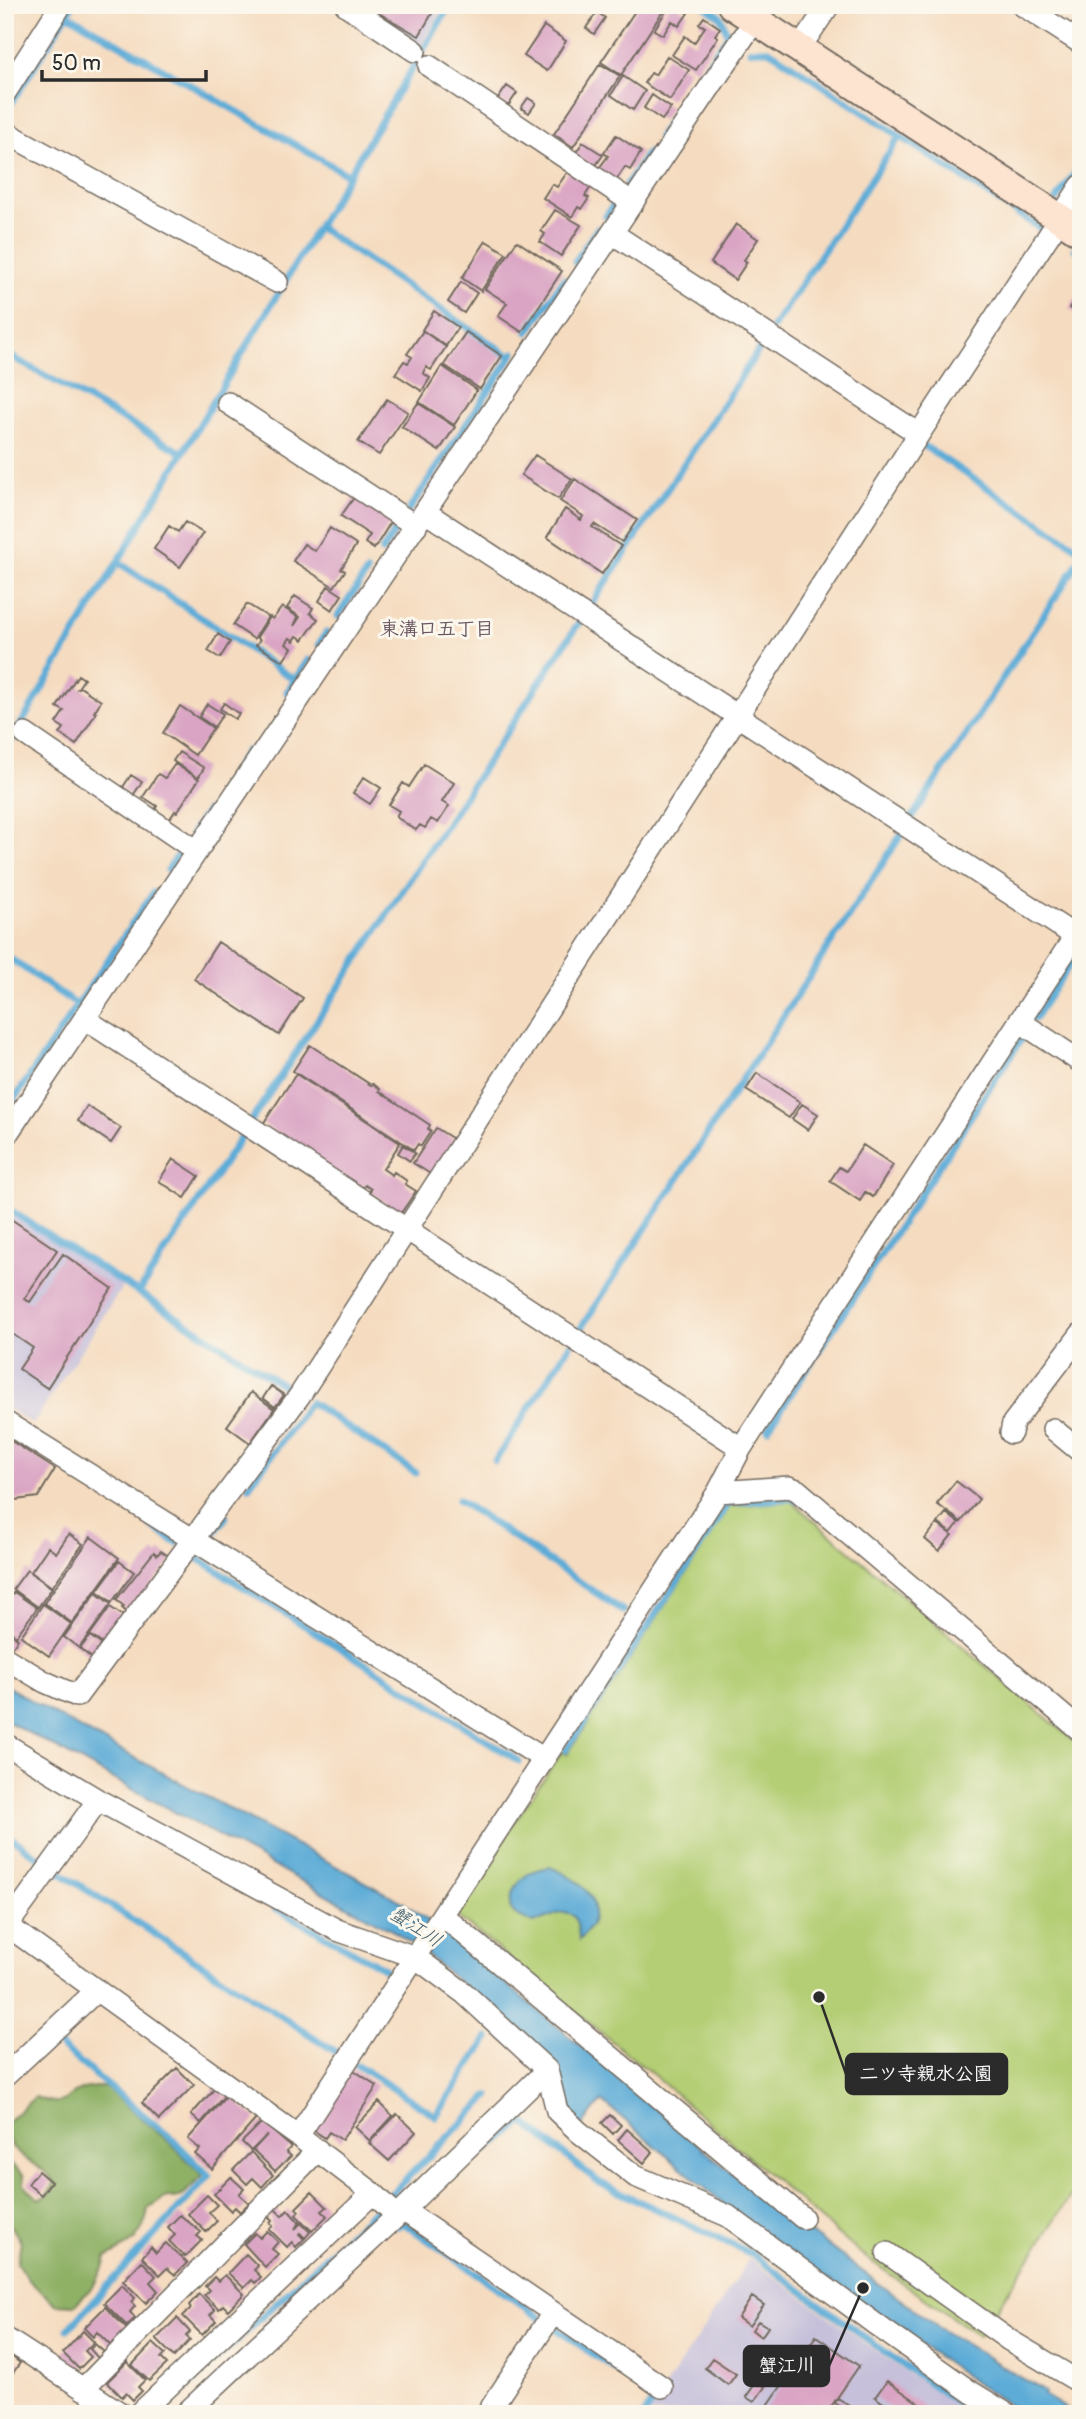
<svg xmlns="http://www.w3.org/2000/svg" width="1086" height="2419" font-family="Pangolin,'Klee One',sans-serif">
	<rect width="100%" height="100%" fill="#fbf7ec"/>
	<filter id="ink" filterUnits="userSpaceOnUse"><feTurbulence type="fractalNoise" baseFrequency=".0143" numOctaves="2"/><feDisplacementMap in="SourceGraphic" scale="14" xChannelSelector="R" yChannelSelector="G"/><feConvolveMatrix kernelMatrix="1 2 1 2 8 2 1 2 1" color-interpolation-filters="sRGB"/></filter>
	<filter id="wash" filterUnits="userSpaceOnUse"><feTurbulence type="fractalNoise" baseFrequency=".00686" numOctaves="4" result="noise"/><feDisplacementMap in="SourceGraphic" scale="28" xChannelSelector="R" yChannelSelector="G"/><feGaussianBlur stdDeviation="1.57" result="paint"/><feColorMatrix in="noise" values="0 0 0 0 0 0 0 0 0 0 0 0 0 0 0 0 0 1.4 0 .05"/><feComposite in="paint" operator="in"/></filter>
	<g filter="url(#wash)">
		<rect width="100%" height="100%" fill="#f5dcc0"/>
		<!-- industrial -->
		<path fill="#c6c0da" d="M358,5H444L420,46Z
			M5,1210L123,1286L33,1424L5,1407Z
			M749,2259L891,2362L969,2414H647Z"/>
		<!-- green -->
		<path fill="#b4ce74" stroke="#707c50" stroke-width="2" d="M791,1501L1081,1747V2180L979,2336L861,2254L656,2077L458,1917L456,1908L562,1752L567,1755L730,1506Z"/>
		<!-- forest -->
		<path fill="#8fb166" stroke="#5d6e48" stroke-width="2" d="M105,2087L169,2142L203,2175L184,2194L176,2198L167,2197L148,2208C145,2236 130,2246 106,2258C101,2279 90,2291 74,2305L56,2304L28,2280L17,2263L21,2242L13,2229L5,2222V2159L24,2176V2185L39,2199L46,2196L55,2183C39,2157 5,2163 6,2123L35,2097C70,2111 63,2093 88,2088C93,2087 99,2087 105,2087Z"/>
		<!-- water -->
		<path fill="#5dacd7" stroke="#446c81" stroke-width="2" d="M5,1685L66,1721L401,1901L443,1931L751,2189L939,2328L1045,2392L1044,2395L1075,2414H1024L978,2385L737,2215L602,2101L579,2129L564,2115L554,2061L428,1956L397,1933L5,1720Z
			M549,1867C583,1879 613,1907 579,1940C577,1897 560,1915 533,1923L515,1914L510,1908C512,1883 525,1871 549,1867Z"/>
		<g fill="none" stroke-linecap="round" stroke-linejoin="round">
			<!-- stream -->
			<path stroke="#5dacd7" stroke-width="7" d="M67,14L348,175
				M750,50H769L1041,229
				M690,90L728,35L720,16L704,5
				M5,113L73,5
				M659,137L679,107
				M627,184L648,153
				M1057,199L1081,164
				M606,216L616,201
				M318,227L511,357
				M1075,249L1081,252
				M575,262L597,229
				M773,327L900,136
				M528,332L564,279
				M5,353L183,453
				M924,446L1081,550
				M409,510L514,353
				M382,551L397,528
				M118,562L295,680
				M588,610L764,342
				M338,616L367,572
				M319,644L326,633
				M287,692L308,660
				M5,751L450,5
				M221,790L247,751
				M911,819L1081,558
				M192,833L207,811
				M168,870L180,852
				M5,955L77,1005
				M1034,1019L1081,947
				M5,1113L153,893
				M251,1121L580,621
				M5,1207L292,1391
				M139,1292L245,1131
				M577,1334L903,832
				M768,1429L1025,1033L1027,1035
				M495,1461L570,1345
				M249,1486L310,1402L416,1473
				M458,1500L623,1611
				M151,1526L177,1543
				M212,1536L226,1517
				M196,1557L519,1761
				M566,1750L729,1503L793,1498L795,1500
				M5,1833L42,1860
				M54,1872L56,1870L335,2051
				M275,1908L385,1969
				M5,1941L6,1940
				M50,2043L53,2040L172,2139L209,2176L68,2329
				M357,2065L436,2116L488,2038
				M457,2171L523,2122L600,2183L750,2253L893,2358L975,2414
				M398,2226L402,2222L541,2318
				M551,2325L656,2397L645,2414
				M159,2414L376,2209L489,2096"/>
		</g>
		<g id="blocks">
			<!-- building -->
			<path fill="#daa5c4" d="M365,5H437L419,36Z
				M639,5H667L621,75L601,62Z
				M670,5H676L688,13L679,26L672,21L663,35L654,30Z
				M597,12L605,18L594,34L586,28Z
				M704,17L720,28L715,35L718,37L696,70L672,55L685,36L694,43L705,27L699,24Z
				M544,26L566,41L547,71L524,56Z
				M667,56L689,70L670,100L644,83L651,73L655,75Z
				M600,64L620,76L573,147L554,134Z
				M623,76L645,91L633,110L611,95Z
				M507,86L517,93L508,106L498,99Z
				M652,95L671,108L662,120L644,108Z
				M528,98L536,103L529,113L521,108Z
				M616,135L641,152L630,170L625,167L615,182L597,171L608,156L604,153Z
				M583,142L603,155L594,168L574,155Z
				M571,167L594,182L585,196L589,198L582,209L578,207L572,217L543,198L552,184L557,187Z
				M555,210L581,225L561,256L540,242L545,234L541,231Z
				M736,224L758,239L744,260L747,262L735,280L711,263Z
				M486,241L506,253L481,291L462,278Z
				M517,241L562,271L522,332L498,316L507,303L485,289Z
				M461,282L477,293L464,313L448,302Z
				M1081,290V316L1069,308Z
				M434,311L458,327L446,346L422,330Z
				M423,331L446,347L431,370L426,367L423,373L430,378L422,391L395,374L404,361L408,363L412,357L407,354Z
				M466,332L502,356L480,389L444,365Z
				M442,366L477,390L454,425L419,402Z
				M387,399L408,412L379,455L358,442Z
				M418,403L455,427L439,451L402,427Z
				M535,455L572,479L558,499L521,475Z
				M575,479L637,520L622,542L594,524L592,527L621,546L602,574L547,537L565,509L581,520L583,516L560,501Z
				M355,496L392,520L374,549L365,543L370,535L341,516Z
				M185,522L203,533L180,567L154,549L169,526L178,532Z
				M330,528L356,545L341,569L345,571L334,587L293,561L304,544L315,551Z
				M328,586L342,595L332,610L319,601Z
				M295,596L313,608L310,613L318,619L303,640L297,636L294,641L290,638L286,644L292,648L283,661L256,645L260,640L257,637L270,617L273,619L282,607L298,617L294,626L300,617L287,608Z
				M247,604L268,617L254,639L233,625Z
				M218,634L230,642L220,658L208,651Z
				M78,675L84,679L78,688L80,687L101,701L94,712L96,713L76,745L60,734L64,728L56,723L64,711L57,707Z
				M224,703L239,714L235,719L220,709Z
				M207,704L223,714L214,727L199,717Z
				M180,706L213,728L195,755L163,733Z
				M179,752L204,768L198,778L173,761Z
				M175,764L199,779L177,812L175,811L169,820L155,810L157,806L143,797L158,774L165,778Z
				M424,764L454,783L442,802L449,806L438,823L431,819L425,828L420,825L416,830L396,817L399,811L389,805L403,783L409,787Z
				M131,775L142,782L132,797L121,790Z
				M364,777L381,788L370,804L353,793Z
				M218,942L303,998L279,1035L194,979Z
				M310,1045L371,1085L373,1084L380,1089L379,1091L430,1125L428,1129L431,1131L421,1146L418,1144L414,1150L293,1071Z
				M757,1073L800,1102L789,1118L746,1090Z
				M296,1074L400,1143L383,1169L392,1175L394,1172L407,1181L405,1184L416,1191L401,1213L369,1192L371,1189L365,1185L362,1189L263,1124Z
				M802,1104L818,1114L808,1130L792,1119Z
				M87,1106L121,1128L111,1143L78,1121Z
				M436,1128L455,1140L432,1175L413,1163Z
				M403,1145L415,1153L410,1161L398,1153Z
				M863,1145L893,1165L873,1197L865,1192L860,1201L830,1181L839,1167L846,1171Z
				M173,1159L199,1176L185,1198L159,1181Z
				M5,1215L57,1250L24,1299L30,1302L63,1254L112,1288L47,1388L19,1369L33,1348L5,1329Z
				M271,1386L284,1395L275,1407L263,1398Z
				M251,1392L274,1409L250,1443L227,1426Z
				M5,1437L55,1469L38,1497L16,1500L5,1494Z
				M956,1481L979,1499L961,1522L937,1504Z
				M946,1513L959,1523L951,1533L938,1523Z
				M937,1524L952,1535L939,1551L925,1539Z
				M69,1534L83,1544L52,1587L31,1572L48,1547L56,1553Z
				M91,1537L119,1558L72,1623L44,1603Z
				M161,1551L173,1559L129,1614L122,1608L124,1606L116,1600L154,1552L157,1555Z
				M119,1561L134,1572L112,1602L97,1591Z
				M27,1570L52,1588L38,1607L13,1589Z
				M14,1592L37,1608L16,1636L5,1628V1598L8,1601Z
				M96,1593L111,1604L79,1648L64,1637Z
				M43,1604L71,1624L49,1656L21,1636Z
				M110,1607L125,1617L104,1645L90,1635Z
				M5,1629L18,1639L10,1650L5,1647Z
				M90,1636L106,1648L96,1661L80,1649Z
				M177,2068L194,2085L159,2120L142,2103Z
				M352,2069L377,2086L342,2140L329,2132L325,2138L309,2127Z
				M216,2087L225,2095L201,2123L191,2115Z
				M228,2094L256,2119L212,2169L195,2154L200,2149L188,2139Z
				M379,2102L393,2116L370,2141L355,2127Z
				M397,2114L416,2132L389,2161L369,2143Z
				M610,2115L621,2125L613,2134L602,2123Z
				M262,2122L291,2147L286,2152L291,2156L275,2171L253,2150L267,2135L251,2151L242,2142Z
				M627,2129L653,2152L644,2163L618,2140Z
				M251,2152L273,2175L262,2187L253,2178L247,2184L233,2170Z
				M38,2171L51,2182L41,2195L28,2184Z
				M231,2177L244,2189L239,2194L249,2203L240,2212L235,2207L231,2211L214,2194Z
				M312,2192L327,2207L322,2211L327,2216L312,2231L296,2215L299,2211L296,2208Z
				M207,2195L217,2205L209,2212L217,2221L206,2232L188,2214Z
				M273,2207L282,2216L288,2210L299,2222L295,2229L301,2223L310,2232L305,2238L300,2233L299,2234L304,2239L296,2247L292,2242L287,2247L269,2229L273,2225L270,2223L272,2220L266,2214Z
				M180,2215L201,2232L197,2236L202,2240L185,2257L169,2241L175,2235L168,2227Z
				M267,2231L278,2242L272,2249L278,2254L265,2267L244,2244L255,2233L260,2238Z
				M166,2243L187,2263L175,2275L167,2268L160,2275L142,2257L151,2247L156,2253Z
				M246,2254L258,2266L254,2270L261,2277L255,2283L252,2280L244,2288L228,2273Z
				M142,2261L156,2276L150,2282L158,2291L146,2303L123,2281Z
				M225,2275L244,2294L228,2310L223,2305L219,2309L204,2295L209,2290L205,2286L214,2277L218,2281Z
				M122,2285L135,2298L131,2302L135,2306L130,2312L135,2318L127,2326L104,2303Z
				M199,2294L215,2310L210,2315L216,2321L202,2335L183,2316L191,2308L189,2305Z
				M752,2297L764,2305L749,2326L738,2318Z
				M105,2307L128,2330L111,2346L97,2332L93,2337L84,2328Z
				M177,2318L190,2332L186,2336L190,2340L174,2357L156,2339Z
				M758,2321L768,2327L761,2337L752,2330Z
				M83,2331L94,2342L85,2351L91,2357L79,2369L63,2353Z
				M816,2336L859,2366L826,2414H762Z
				M153,2343L165,2354L161,2358L167,2364L149,2381L132,2365Z
				M95,2344L104,2352L98,2358L90,2349Z
				M9,2354L20,2363L8,2380L5,2378V2359Z
				M712,2358L736,2374L728,2385L705,2368Z
				M127,2362L145,2380L138,2387L142,2391L133,2400L126,2393L122,2397L107,2382Z
				M757,2381L765,2387L754,2402L746,2397Z
				M887,2381L923,2406L918,2414H899L875,2397Z
				M838,2398L861,2414H850L835,2403Z"/>
		</g>
	</g>
	<g filter="url(#ink)">
		<use href="#blocks" fill-opacity="0" stroke="#72695f" stroke-width="2"/>
		<g fill="none" stroke-linecap="round" stroke-linejoin="round">
			<defs>
				<path id="street" d="M346,5L415,51
					M1022,5L1081,43
					M799,49L829,5
					M429,66L633,203
					M5,93L61,5
					M5,132L277,282
					M612,233L919,434
					M228,403L416,526
					M425,512L1075,936
					M25,734L197,851
					M85,1019L741,1448
					M1019,1021L1081,1062
					M5,1137L755,20
					M5,1422L544,1759
					M1053,1429L1081,1452
					M1011,1433L1013,1423L1081,1334
					M718,1492L789,1487L797,1490L1081,1731
					M5,1658L45,1682L77,1696L300,1395L919,434L1081,186
					M5,1744L98,1800L337,1930L415,1957L464,1993L547,2070L557,2111L579,2132L635,2176L728,2216L882,2329L971,2392L1007,2414
					M442,1915L803,2218
					M5,1924L298,2136L373,2193L397,2216
					M5,1929L98,1800
					M5,2076L97,1990
					M298,2136L718,1492L741,1448L1081,927
					M403,2210L662,2387
					M887,2253L1009,2340L1081,2383
					M5,2338L122,2414
					M83,2389L318,2150
					M139,2414L373,2193
					M185,2414L397,2216L547,2070
					M487,2414L553,2313"/>
				<path id="secondary" d="M732,5L1081,232"/>
			</defs>
			<!-- street casing -->
			<use href="#street" stroke="#72695f" stroke-width="24"/>
			<!-- secondary casing -->
			<use href="#secondary" stroke="#72695f" stroke-width="32"/>
			<!-- street -->
			<use href="#street" stroke="#fff" stroke-width="21"/>
			<!-- secondary -->
			<use href="#secondary" stroke="#fde4d1" stroke-width="28"/>
		</g>
	</g>
	<g text-anchor="middle" dominant-baseline="central" stroke-width="6" stroke-linejoin="round" paint-order="stroke">
		<!-- neighbourhood labels -->
		<g font-size="19" font-weight="bold" fill="#685661" stroke="#fbf7ec">
			<text x="437" y="629">東溝口五丁目</text>
		</g>
		<!-- water labels -->
		<g font-size="19" font-style="italic" fill="#3c5867" stroke="#fbf7ec">
			<text transform="translate(416 1927) rotate(33)">蟹江川</text>
		</g>
	</g>
	<!-- callouts -->
	<path fill="none" stroke="#2b2b2b" stroke-width="2.5" d="M819 1997L846 2074M863 2288L829 2366"/>
	<g fill="#2b2b2b" stroke="#fbf7ec" stroke-width="2.5">
		<circle cx="819" cy="1997" r="7"/>
		<circle cx="863" cy="2288" r="7"/>
	</g>
	<g fill="#2b2b2b" stroke="#2b2b2b" stroke-width="2.5">
		<rect x="846" y="2054" width="161" height="40" rx="7"/>
		<rect x="744" y="2346" width="85" height="40" rx="7"/>
	</g>
	<g font-size="19" text-anchor="middle" font-weight="bold" fill="#fff">
		<text x="926" y="2080">二ツ寺親水公園</text>
		<text x="787" y="2372">蟹江川</text>
	</g>
	<!-- margin -->
	<rect width="1086" height="2419" fill="none" stroke="#fbf7ec" stroke-width="28"/>
	<!-- scale -->
	<path d="M42 70v10h164v-10" fill="none" stroke="#2b2b2b" stroke-width="3.5"/>
	<text x="52" y="70" font-size="21" fill="#2b2b2b" stroke="#fbf7ec" stroke-width="5" paint-order="stroke">50 m</text>
</svg>
